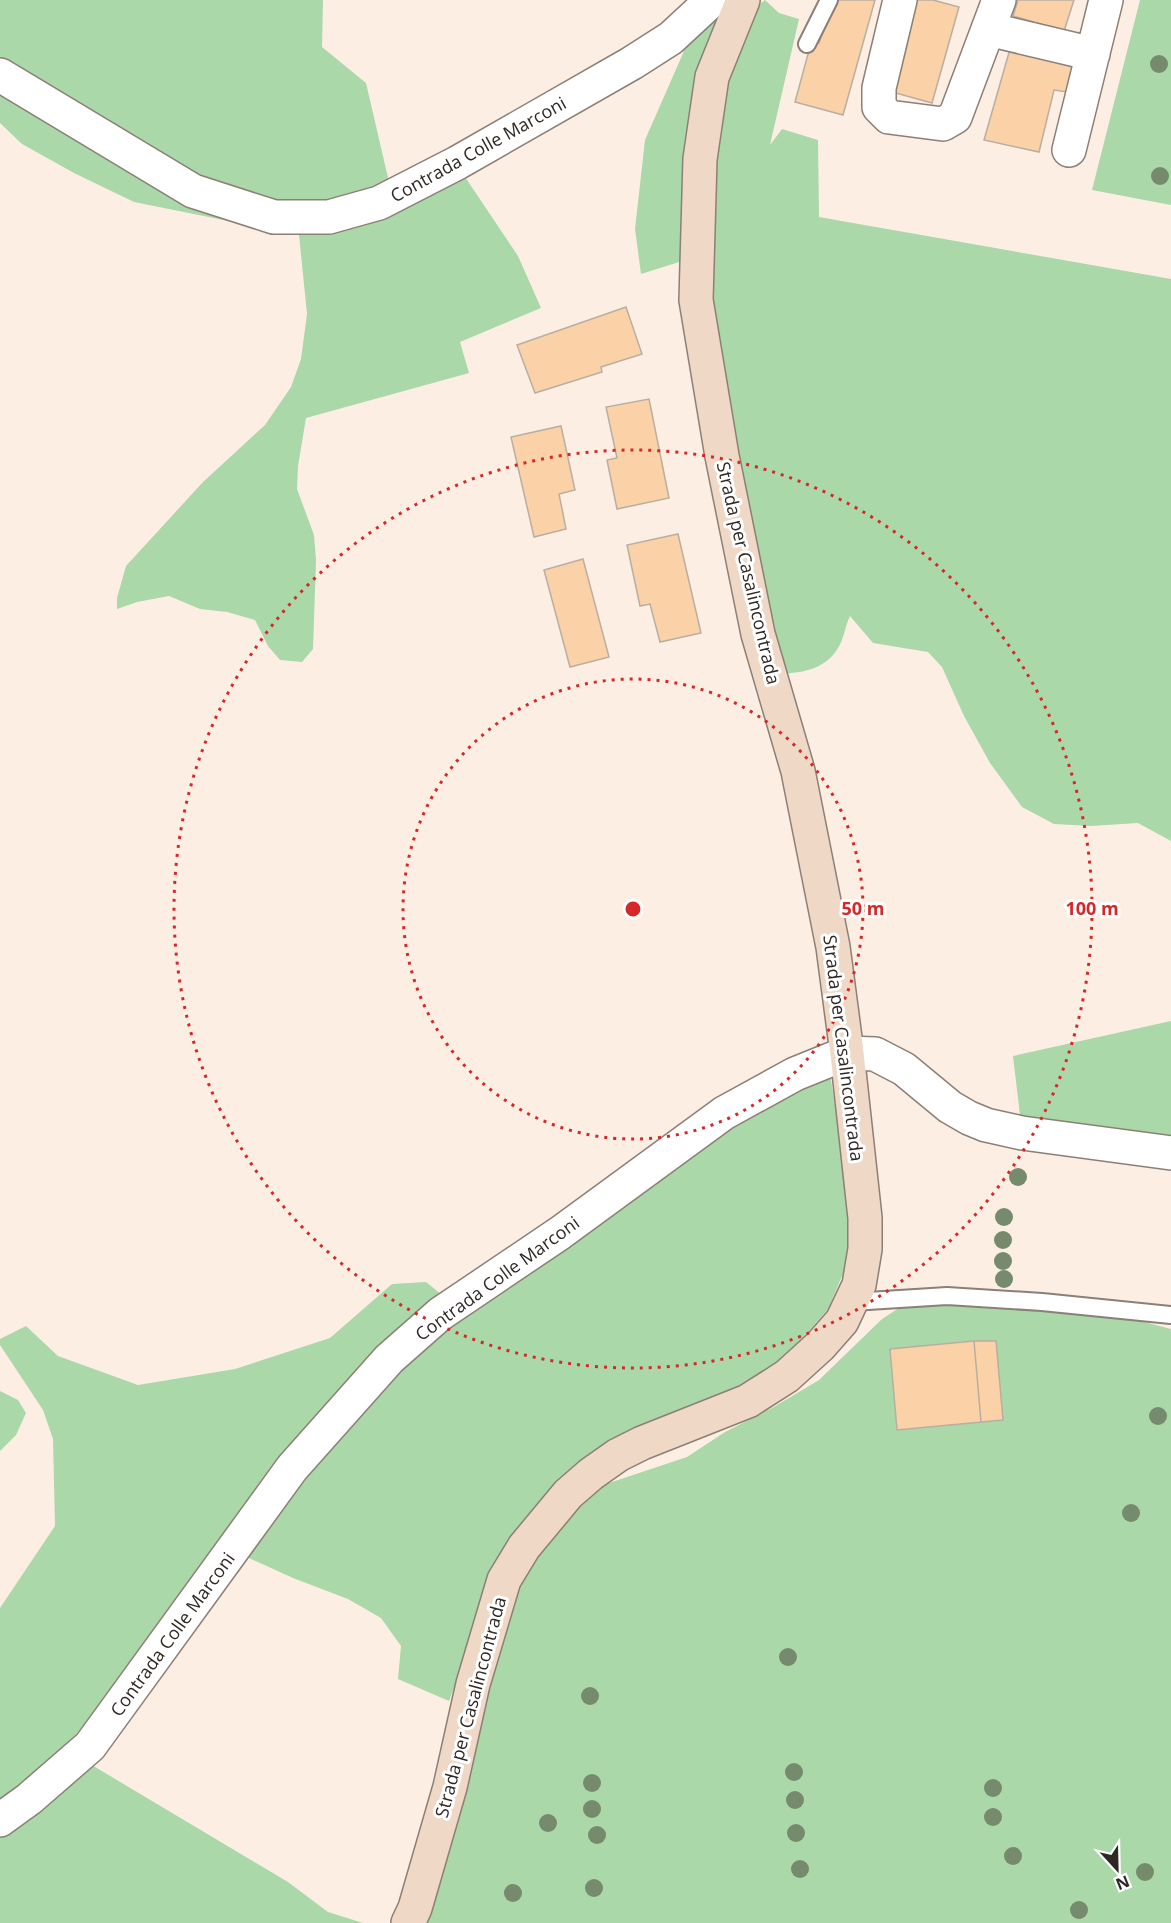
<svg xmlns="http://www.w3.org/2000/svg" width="1171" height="1923" font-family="'Open Sans',sans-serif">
	<rect width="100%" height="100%" fill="#fdeee3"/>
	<!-- green -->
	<path fill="#aad8a9" d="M0,0H323L322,47L366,83L389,182L347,204L270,212L189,171L0,64Z
		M723,0L692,258L641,274L635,229L645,140L684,51L634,75Z
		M765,0L779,13L799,19L770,145L782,129L818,140L819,217L1171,279V841L1138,823L1091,826L1054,824L1022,807L990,763L964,716L942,667L928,652L873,643L850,616C845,626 844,639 838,648C825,670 801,673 778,674L702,290L722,73L749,13Z
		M1140,0H1171V205L1092,190Z
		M0,84L255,221L299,235L321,229L461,171L518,256L541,308L460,342L469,373L306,418L298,466L297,489L314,535L316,560L313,649L302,662L280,660L268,646L255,620L227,612L200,609L169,596L137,602L117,609V598L126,566L203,482L265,425L291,387L301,359L307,314L299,235L134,202L74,173L22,144L0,123Z
		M1171,1021V1148L1021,1124L1013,1056Z
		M830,1074L848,1185L850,1257L828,1309L773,1372L616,1451L486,1604L449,1701L398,1679L401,1646L381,1618L348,1599L293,1578L240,1554L403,1357L752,1113Z
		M426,1282L447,1299L114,1691L56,1757L0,1806V1608L55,1526L53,1439L43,1410L0,1345V1339L26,1326L58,1356L138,1385L235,1369L330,1338L392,1284Z
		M917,1303L1006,1306L1125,1317L1171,1329V1923H419L500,1620L530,1567L563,1520L603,1485L687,1457L725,1432L772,1408L819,1380L882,1319L899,1308Z
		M0,1391L18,1400L26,1413L16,1435L0,1451Z
		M85,1761L288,1882L328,1912L363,1923H0V1838L27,1811Z"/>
	<!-- building -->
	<path fill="#fbd2a7" stroke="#b9aea2" stroke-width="1.5" d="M834,0H875L843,115L795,102L811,43H819Z
		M910,0H933L959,7L932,103L885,90Z
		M1018,0H1074L1064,31L1013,16Z
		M1010,49L1073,67L1067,92L1054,90L1039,152L984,140Z
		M626,307L642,354L601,367L602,372L535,393L517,345Z
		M649,399L669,498L617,509L607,460L617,458L606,407Z
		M561,426L575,490L559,494L566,529L534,537L511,437Z
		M678,534L701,633L660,642L650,604L640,606L627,545Z
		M583,559L609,657L570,667L544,570Z
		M974,1341H996L1003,1420L981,1422Z
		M974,1341L981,1422L897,1430L890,1349Z"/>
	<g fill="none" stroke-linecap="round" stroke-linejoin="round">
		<defs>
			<path id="service" d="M807,44L829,0
				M852,1302L947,1296L1042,1302L1171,1315"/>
			<path id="minor" d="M900,0L879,88V107L889,117L943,124L955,117L999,0
				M988,29L1093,54
				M0,75L193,191L274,217H329L379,203L457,163L632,63L671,38L712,0
				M1069,150L1106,0
				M847,1053L875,1054L904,1069L950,1107L969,1118L986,1125L1022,1133L1171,1153"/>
			<path id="tertiary" d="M0,1820L29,1799L90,1746L292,1468L389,1359L440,1314L560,1233L724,1113L795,1074L847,1053"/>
			<path id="secondary" d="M408,1923L415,1908L450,1787L473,1684L504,1580L524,1547L568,1494L591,1474L618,1455L642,1443L748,1401L787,1376L820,1346L842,1321L859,1285L865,1249V1218L847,1053L833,947L798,771L758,634L722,456L696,300L700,159L712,77L743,0"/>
		</defs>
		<!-- service casing -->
		<use href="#service" stroke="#8c7f76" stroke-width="20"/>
		<!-- minor casing -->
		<use href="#minor" stroke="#8c7f76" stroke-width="36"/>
		<!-- tertiary casing -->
		<use href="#tertiary" stroke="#8c7f76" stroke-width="36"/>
		<!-- secondary casing -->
		<use href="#secondary" stroke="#8c7f76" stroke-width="36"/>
		<!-- service -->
		<use href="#service" stroke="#fff" stroke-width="16"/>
		<!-- minor -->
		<use href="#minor" stroke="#fff" stroke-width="33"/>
		<!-- tertiary -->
		<use href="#tertiary" stroke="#fff" stroke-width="33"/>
		<!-- secondary -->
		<use href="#secondary" stroke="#f0d8c6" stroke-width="33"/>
	</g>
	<!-- trees -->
	<g fill="#768b6d">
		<circle cx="1159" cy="64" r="9"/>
		<circle cx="1160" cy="176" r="9"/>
		<circle cx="1018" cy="1177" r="9"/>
		<circle cx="1004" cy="1217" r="9"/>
		<circle cx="1003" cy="1240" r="9"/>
		<circle cx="1003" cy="1261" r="9"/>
		<circle cx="1004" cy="1279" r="9"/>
		<circle cx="1158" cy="1416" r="9"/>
		<circle cx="1131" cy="1513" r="9"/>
		<circle cx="788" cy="1657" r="9"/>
		<circle cx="590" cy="1696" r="9"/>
		<circle cx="794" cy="1772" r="9"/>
		<circle cx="592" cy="1783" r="9"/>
		<circle cx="993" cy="1788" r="9"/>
		<circle cx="795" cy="1800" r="9"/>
		<circle cx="592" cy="1809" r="9"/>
		<circle cx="993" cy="1817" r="9"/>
		<circle cx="548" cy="1823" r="9"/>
		<circle cx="796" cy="1833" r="9"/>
		<circle cx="597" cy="1835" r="9"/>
		<circle cx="1013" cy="1856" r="9"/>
		<circle cx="800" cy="1869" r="9"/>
		<circle cx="1145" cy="1872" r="9"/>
		<circle cx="594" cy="1888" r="9"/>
		<circle cx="513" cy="1893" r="9"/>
		<circle cx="1079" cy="1910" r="9"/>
	</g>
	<!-- distance rings -->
	<g fill="none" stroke="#d62828" stroke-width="3" stroke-dasharray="3 6">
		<circle cx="633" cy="909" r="230"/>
		<circle cx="633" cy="909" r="459"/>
	</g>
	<g text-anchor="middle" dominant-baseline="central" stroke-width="6" stroke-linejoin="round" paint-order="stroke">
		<!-- street labels -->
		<g font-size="18" fill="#2e2825" stroke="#fff">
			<text transform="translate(478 149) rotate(-29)">Contrada Colle Marconi</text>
			<text transform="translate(749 573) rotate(77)">Strada per Casalincontrada</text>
			<text transform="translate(844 1048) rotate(83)">Strada per Casalincontrada</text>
			<text transform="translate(497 1278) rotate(-36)">Contrada Colle Marconi</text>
			<text transform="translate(172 1634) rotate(-54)">Contrada Colle Marconi</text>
			<text transform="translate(470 1707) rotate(-75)">Strada per Casalincontrada</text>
		</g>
	</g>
	<circle cx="633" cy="909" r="9" fill="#d62828" stroke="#fff" stroke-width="3"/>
	<g font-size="18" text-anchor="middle" font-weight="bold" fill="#d62828" stroke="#fff" stroke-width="6" stroke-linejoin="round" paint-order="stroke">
		<text x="863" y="915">50 m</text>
		<text x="1092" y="915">100 m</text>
	</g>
	<!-- north arrow -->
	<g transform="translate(1117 1869) rotate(158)" stroke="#ffffff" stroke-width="4.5" paint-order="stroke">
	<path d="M0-4.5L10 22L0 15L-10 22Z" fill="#2e2825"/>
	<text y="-9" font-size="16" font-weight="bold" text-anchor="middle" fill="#2e2825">N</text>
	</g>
</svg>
